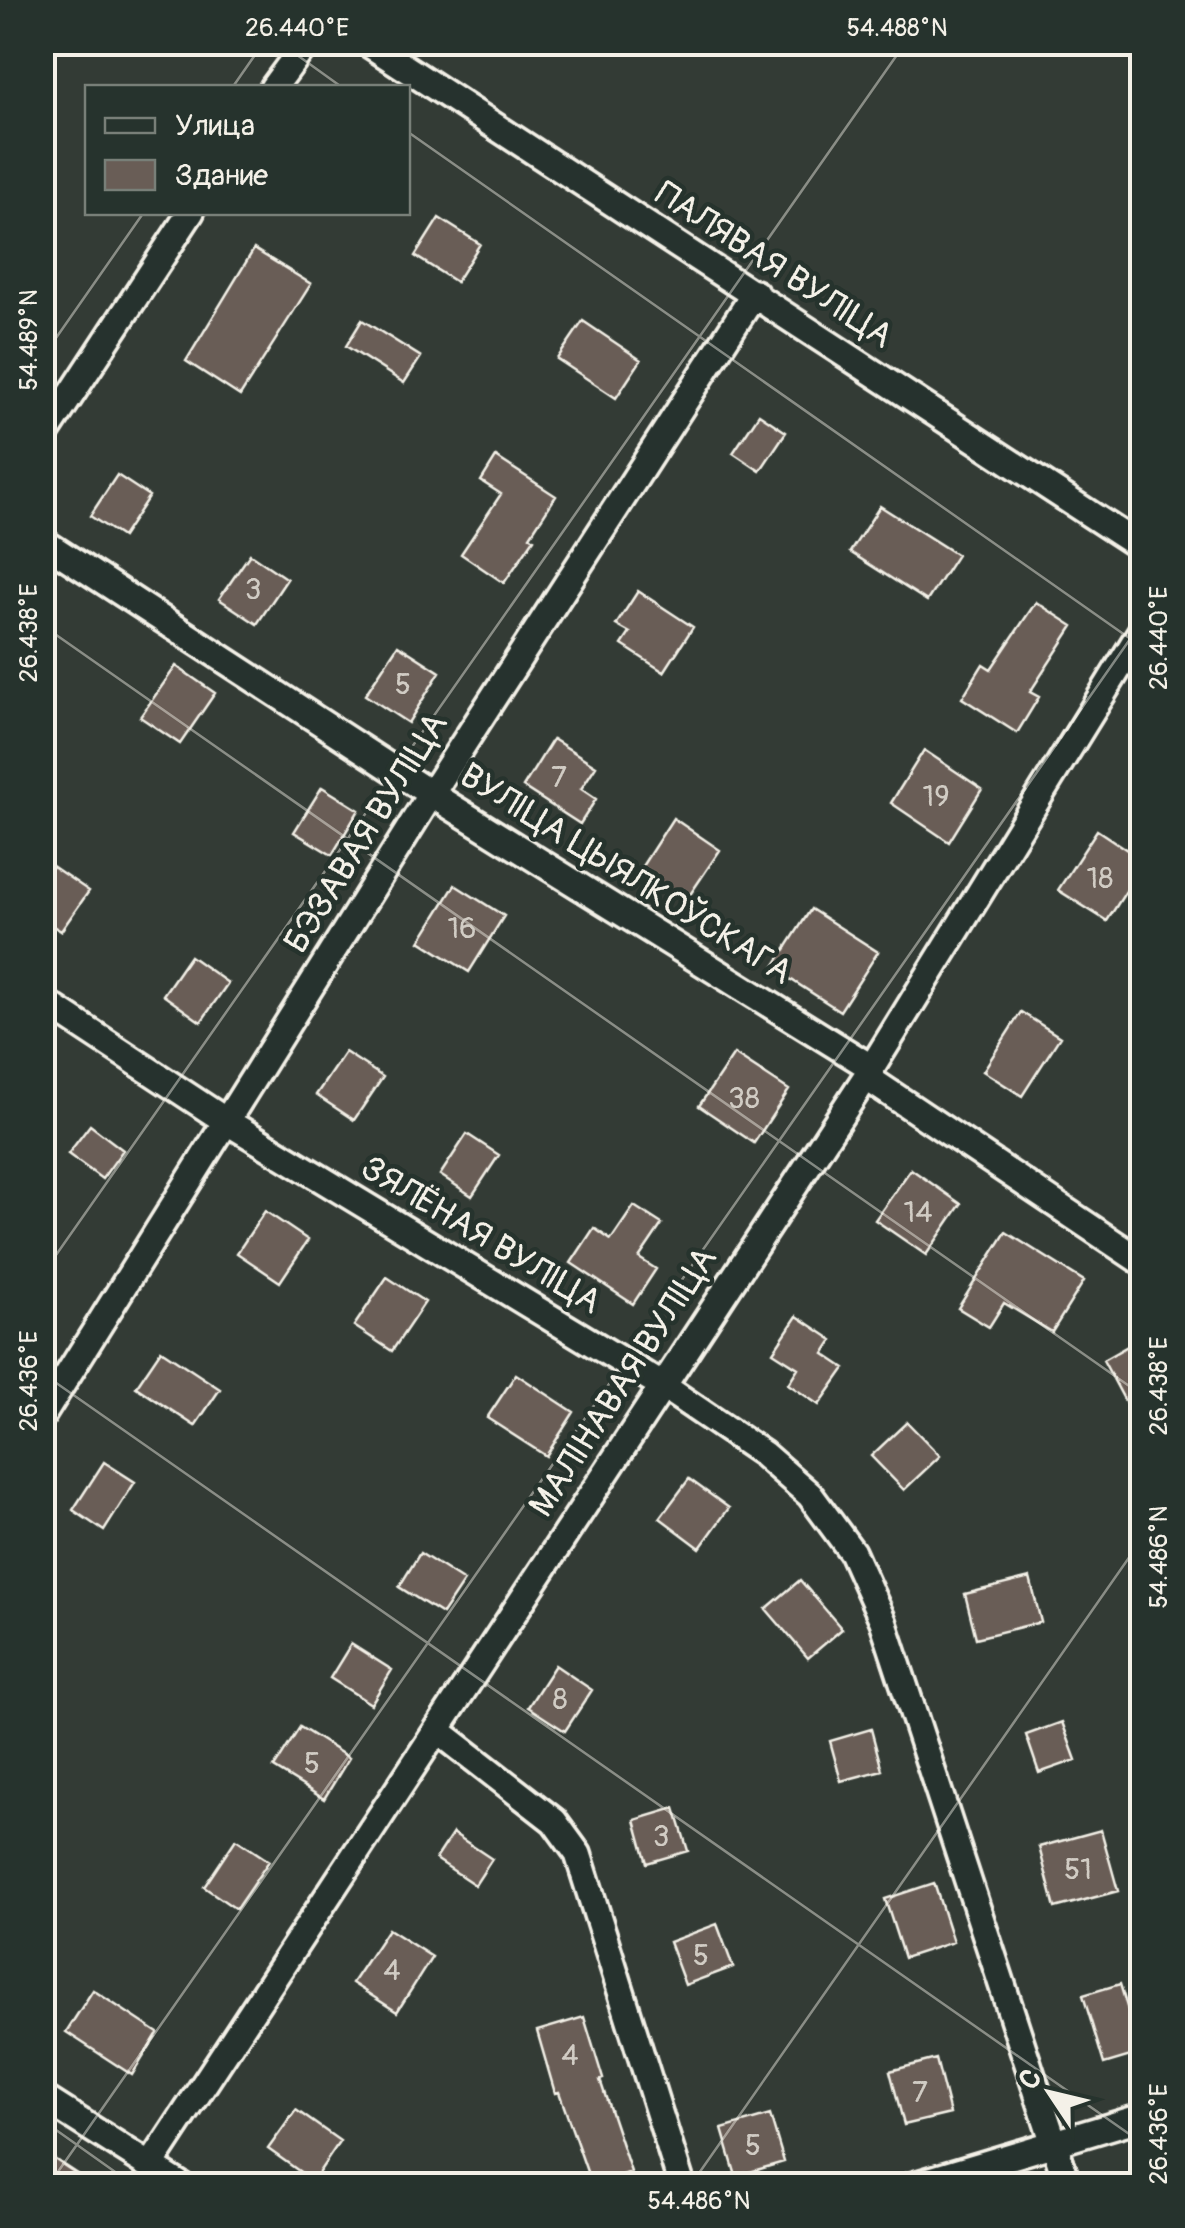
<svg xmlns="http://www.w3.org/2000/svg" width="1185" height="2228" font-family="Pangolin,sans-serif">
	<rect width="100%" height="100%" fill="#333b35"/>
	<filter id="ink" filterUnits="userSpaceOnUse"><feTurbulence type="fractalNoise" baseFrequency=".01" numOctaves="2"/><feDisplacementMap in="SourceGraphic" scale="20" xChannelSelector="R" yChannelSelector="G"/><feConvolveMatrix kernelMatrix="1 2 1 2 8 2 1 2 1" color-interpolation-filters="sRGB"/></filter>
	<g filter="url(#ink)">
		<!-- building -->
		<path fill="#695d56" stroke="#f4f1e8" stroke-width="2.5" d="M439,218L480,244L456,282L415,256Z
			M254,249L311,284L240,396L186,361Z
			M362,320L421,357L404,383L346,346Z
			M583,321L641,360L616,398L557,359Z
			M759,414L786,432L760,471L733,453Z
			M496,457L556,496L530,536L534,539L504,583L461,554L501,494L481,481Z
			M117,475L149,496L122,537L90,516Z
			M880,506L957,555L927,601L850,552Z
			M250,554L287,579L257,624L219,599Z
			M638,591L693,627L664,672L622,645L630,633L616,625Z
			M1036,602L1073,626L1030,692L1039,697L1017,733L962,698L983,664L991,669Z
			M398,645L440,672L408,723L365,695Z
			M176,666L215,693L180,744L140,717Z
			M553,739L596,766L581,789L596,799L580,824L523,787Z
			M924,750L982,789L949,842L891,803Z
			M322,787L359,810L332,855L294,832Z
			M673,818L720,850L685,902L639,871Z
			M1097,830L1142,860V866L1107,921L1058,890Z
			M42,859L89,891L61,931L42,919Z
			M455,885L504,916L469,972L420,941Z
			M811,909L878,952L840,1011L773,968Z
			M190,956L228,983L201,1022L163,995Z
			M1021,1012L1060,1037L1022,1096L983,1071Z
			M345,1052L383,1077L354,1120L316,1095Z
			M734,1054L789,1090L754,1143L699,1106Z
			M90,1125L123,1150L102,1179L68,1154Z
			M467,1134L499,1155L472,1196L440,1175Z
			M911,1169L961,1204L926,1255L875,1220Z
			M634,1206L662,1224L639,1258L656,1269L633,1304L571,1263L594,1228L611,1240Z
			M265,1211L308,1240L280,1282L237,1253Z
			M1006,1232L1084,1281L1052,1332L1004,1303L989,1327L958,1308Z
			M387,1277L425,1302L392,1351L354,1326Z
			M797,1316L833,1340L824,1354L845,1368L819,1405L788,1384L798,1368L773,1352Z
			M1142,1338V1433L1103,1360Z
			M161,1350L220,1389L195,1426L136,1387Z
			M516,1374L574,1412L546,1456L487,1418Z
			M907,1422L940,1456L904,1490L871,1456Z
			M104,1462L135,1482L104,1531L73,1510Z
			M689,1479L729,1508L700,1548L660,1518Z
			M420,1553L464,1581L442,1614L399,1587Z
			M1030,1578L1041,1622L976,1638L965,1594Z
			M800,1580L842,1629L808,1658L766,1609Z
			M351,1644L392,1670L371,1704L330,1678Z
			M555,1665L592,1690L565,1731L528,1707Z
			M1062,1722L1076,1760L1039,1773L1026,1735Z
			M300,1727L349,1758L324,1799L274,1768Z
			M871,1729L882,1770L841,1781L830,1741Z
			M675,1808L688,1851L647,1863L635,1820Z
			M1101,1830L1118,1891L1055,1908L1039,1847Z
			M453,1833L492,1859L475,1885L436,1859Z
			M236,1839L269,1861L236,1909L204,1887Z
			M934,1883L953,1942L904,1958L885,1899Z
			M717,1924L733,1967L685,1985L669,1942Z
			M388,1929L432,1957L397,2012L352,1983Z
			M1120,1984L1141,2053L1104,2064L1083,1995Z
			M93,1990L158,2033L132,2075L66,2032Z
			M584,2017L603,2079L600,2080L631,2172L592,2186L559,2092L555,2093L537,2031Z
			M936,2059L950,2114L904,2125L890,2071Z
			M296,2110L340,2141L313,2181L268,2149Z
			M770,2115L784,2162L736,2176L722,2129Z
			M42,2151L95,2186H42Z"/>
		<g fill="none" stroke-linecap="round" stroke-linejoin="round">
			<defs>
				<path id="minor" d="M366,42L1142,548
					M273,88L307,42
					M42,439L191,212
					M42,541L431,794L872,1068
					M42,1000L226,1121L663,1386L763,1454L810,1495L852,1552L883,1621L1068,2186
					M866,1077L1142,1262
					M42,1416L431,794L755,293
					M437,1730L554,1821L578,1854L682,2186
					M42,2097L182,2186
					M151,2165L866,1077L1142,630
					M911,2186L1142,2117"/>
			</defs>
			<!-- minor casing -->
			<use href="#minor" stroke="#f4f1e8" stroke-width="32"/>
			<!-- minor -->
			<use href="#minor" stroke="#26332d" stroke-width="25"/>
		</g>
	</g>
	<!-- ticks -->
	<path fill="none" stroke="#f4f1e8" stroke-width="2.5" stroke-opacity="0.45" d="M279,42L343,88M232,88L264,42M408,132L1142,647M42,358L144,212M42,625L1142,1395M42,1275L906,42M42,1373L1142,2143M42,2120L135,2186M48,2186L1142,622M690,2186L1142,1539"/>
	<g text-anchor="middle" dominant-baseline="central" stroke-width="9" stroke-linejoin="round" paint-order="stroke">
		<!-- number labels -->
		<g font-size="30" fill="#d1ccc4">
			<text x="253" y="589">3</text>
			<text x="403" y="684">5</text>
			<text x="559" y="777">7</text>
			<text x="936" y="796">19</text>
			<text x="1100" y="878">18</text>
			<text x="462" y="928">16</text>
			<text x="744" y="1098">38</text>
			<text x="918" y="1212">14</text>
			<text x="560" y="1699">8</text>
			<text x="312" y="1763">5</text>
			<text x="661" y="1836">3</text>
			<text x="1078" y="1869">51</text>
			<text x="701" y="1955">5</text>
			<text x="392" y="1970">4</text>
			<text x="570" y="2055">4</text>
			<text x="920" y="2092">7</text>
			<text x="753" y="2145">5</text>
		</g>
		<!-- street labels -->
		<g font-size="35" fill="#f4f1e8" stroke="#26332d">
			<text transform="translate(774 265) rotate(33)">ПАЛЯВАЯ ВУЛІЦА</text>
			<text transform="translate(366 833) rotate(-58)">БЭЗАВАЯ ВУЛІЦА</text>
			<text transform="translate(626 874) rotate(32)">ВУЛІЦА ЦЫЯЛКОЎСКАГА</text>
			<text transform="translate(481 1235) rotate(31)">ЗЯЛЁНАЯ ВУЛІЦА</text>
			<text transform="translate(623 1382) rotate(-57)">МАЛІНАВАЯ ВУЛІЦА</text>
		</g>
	</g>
	<!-- margin -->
	<rect width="1185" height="2228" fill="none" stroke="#26332d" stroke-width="110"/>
	<!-- legend -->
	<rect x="85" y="85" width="325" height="130" fill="#26332d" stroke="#787f78" stroke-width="2.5"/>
	<rect x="105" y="118" width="50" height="15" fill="#26332d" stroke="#787f78" stroke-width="2.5"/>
	<text x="175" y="135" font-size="30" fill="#f4f1e8">Улица</text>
	<rect x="105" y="160" width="50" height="30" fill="#695d56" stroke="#787f78" stroke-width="2.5"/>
	<text x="175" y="185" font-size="30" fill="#f4f1e8">Здание</text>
	<!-- north arrow -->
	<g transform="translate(1050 2093) rotate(305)" stroke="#26332d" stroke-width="8" paint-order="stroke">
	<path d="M0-8L18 38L0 25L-18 38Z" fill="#f4f1e8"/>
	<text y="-15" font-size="28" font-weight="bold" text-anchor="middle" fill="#f4f1e8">С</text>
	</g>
	<rect x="55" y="55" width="1075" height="2118" fill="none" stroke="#f4f1e8" stroke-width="4"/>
	<g font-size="25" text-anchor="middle" fill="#f4f1e8">
		<text x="297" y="36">26.440°E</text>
		<text x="897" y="36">54.488°N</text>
		<text transform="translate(28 340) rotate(-90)" y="9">54.489°N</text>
		<text transform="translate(28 633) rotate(-90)" y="9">26.438°E</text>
		<text transform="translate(1158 638) rotate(-90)" y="9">26.440°E</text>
		<text transform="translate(28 1381) rotate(-90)" y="9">26.436°E</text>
		<text transform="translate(1158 1386) rotate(-90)" y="9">26.438°E</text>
		<text transform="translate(1158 1557) rotate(-90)" y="9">54.486°N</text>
		<text transform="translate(1158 2134) rotate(-90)" y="9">26.436°E</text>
		<text x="699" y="2209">54.486°N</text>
	</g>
</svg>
